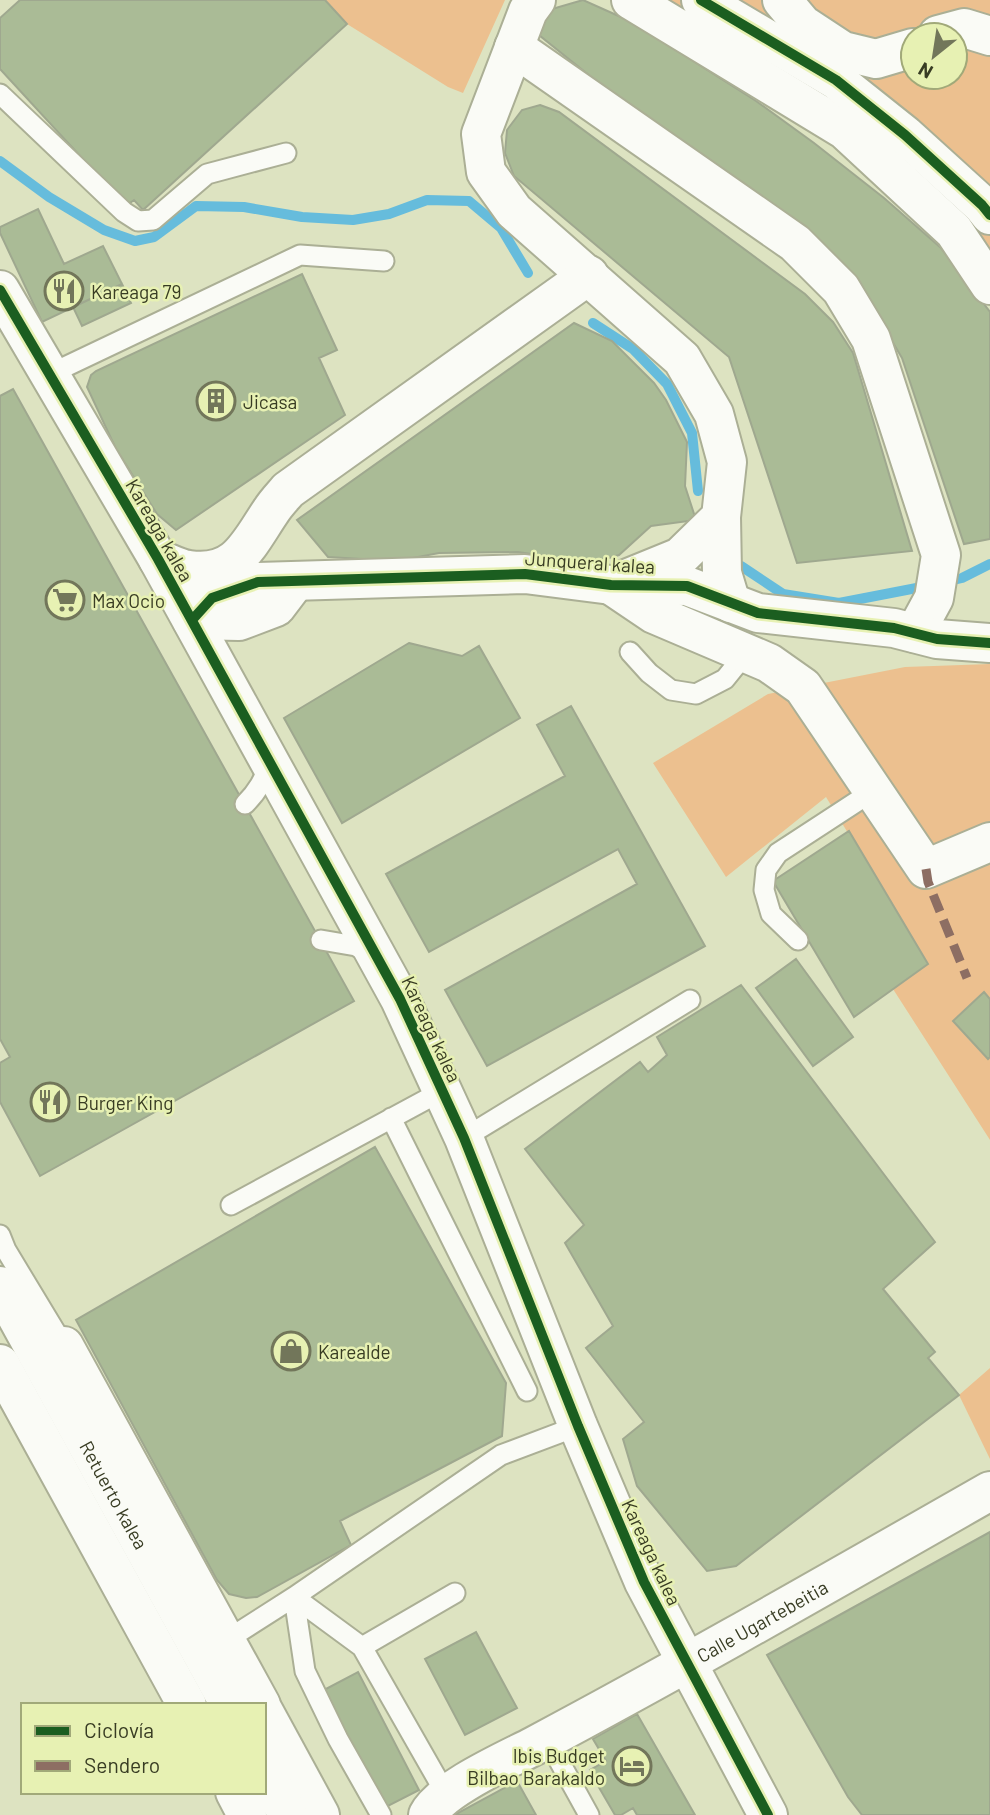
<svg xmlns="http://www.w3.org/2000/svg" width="990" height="1815" font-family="Barlow,sans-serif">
	<rect width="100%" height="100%" fill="#dde3c1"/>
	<!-- green -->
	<path fill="#ecc08f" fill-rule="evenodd" d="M325,0H505L463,93L448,87L347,24Z
		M658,0H990V257ZM913,35H955V77H913Z
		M990,664V1140L893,989L928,964L826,797L726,877L653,763L768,694L905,667Z
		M990,1368V1459L959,1395Z"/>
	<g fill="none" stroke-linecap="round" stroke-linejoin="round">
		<!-- stream -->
		<path stroke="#66bcdc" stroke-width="10" d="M0,161L49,197L104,230L135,241L154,237L196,206L244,207L302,217L353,220L389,214L427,200L469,201L501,228L528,273
			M593,323L633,349L667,384L692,433L698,491
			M741,566L783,594L839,603L927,586
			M945,582L962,578L990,564"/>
	</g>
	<!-- building -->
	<path fill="#aabb96" stroke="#9fa88f" stroke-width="2" d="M20,0H325L347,24L143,210L134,200L126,206L0,69V18Z
		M583,0L632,22L756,101L814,143L884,198L941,248L990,312V539L964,544L902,358L867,299L539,35L545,11Z
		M540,105L559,112L805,294L833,322L853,353L912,551L797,563L729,357L514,176L505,153L507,130L522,110Z
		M38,209L64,264L103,246L122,284L42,322L0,233V227Z
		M302,274L337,350L319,358L345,415L176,530L157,514L116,449L87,387L91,375L96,371Z
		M122,284L131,303L82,326L73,307Z
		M574,323L612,341L654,383L666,400L687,442L685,486L696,520L651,526L619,555L591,563L518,552L439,553L397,561L328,557L297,520Z
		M13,389L354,1001L40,1176L0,1102V1063L10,1057L0,1039V396Z
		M409,643L462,656L479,646L520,718L342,823L284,718Z
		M571,706L705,946L487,1066L445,990L637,884L618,849L429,952L386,874L565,776L537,725Z
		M849,831L928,964L854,1017L773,881Z
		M796,959L853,1037L813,1066L756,988Z
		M741,985L935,1242L883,1289L935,1352L928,1358L959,1395L736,1566L707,1571L637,1486L623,1439L644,1422L586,1348L613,1326L565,1243L584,1225L525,1149L640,1062L648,1072L667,1055L657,1037Z
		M984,992L990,999V1057L988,1059L953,1021Z
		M375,1147L506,1383L502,1436L340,1521L351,1545L257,1597L246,1598L229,1594L217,1580L76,1320Z
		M990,1532V1815H862L848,1797L767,1655Z
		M476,1632L517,1708L465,1735L425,1659Z
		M358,1672L419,1790L384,1808L324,1690Z
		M637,1714L695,1815H637L633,1808L621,1815H615L597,1784L590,1770L606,1761L593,1739Z
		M517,1781L536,1815H456V1814Z"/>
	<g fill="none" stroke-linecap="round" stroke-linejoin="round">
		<defs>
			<path id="service" d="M0,94L124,212L138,221L153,220L207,174L286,153
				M48,375L300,255L384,261
				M630,652L649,673L671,690L696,694L725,679L746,653
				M245,804C258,791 264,780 270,762
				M321,940L356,946L370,954
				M798,940L771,914L764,890L766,870L778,853L873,791
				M391,1118L527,1391
				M464,1138L690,1000
				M231,1205L442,1091
				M0,1235L6,1250L64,1346
				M294,1597L362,1647L447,1796
				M294,1597L305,1671L338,1739L381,1815
				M222,1643L294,1597L501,1455L578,1426
				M362,1647L455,1593
				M547,1739L589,1815"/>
			<g id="minor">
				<path d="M536,0L528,11L481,134L486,172L514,211L682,359L714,414L727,462L721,517L680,557L626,579"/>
				<path d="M631,0L845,130L954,231L990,285"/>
				<path d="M701,0L836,80L905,135L982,205L990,215"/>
				<path d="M782,0L802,24L843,51L876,59L913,48"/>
				<path d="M938,35L964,28L990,36"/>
				<path d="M514,47L795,243L841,289L871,339L941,555L934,598L915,633"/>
				<path d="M0,290L158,559L400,999L464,1138L578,1426L644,1582L768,1815"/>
				<path d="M721,517L722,573L731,603"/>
				<path d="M158,559C167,562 179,569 189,570C237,577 249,543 271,511C276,503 283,496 288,490L589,275"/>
				<path d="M611,585L654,614L769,663L803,687L926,869L990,842"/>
				<path d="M192,620L212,598L258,582L525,574L611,585L687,586L758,613L894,628L937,639L990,643"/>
				<path d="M192,620L239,621L276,607L295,582"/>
				<path d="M42,1359L64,1346L261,1705"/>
				<path d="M264,1712L320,1815"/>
				<path id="s1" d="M428,1815C441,1789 507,1760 534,1746C688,1664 839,1577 990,1491"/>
			</g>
			<g id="primary">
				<path id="s2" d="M0,1286L230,1705"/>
				<path d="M0,1364L187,1705"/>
				<path d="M264,1770L288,1815"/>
				<path d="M235,1792L247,1815"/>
			</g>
		</defs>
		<!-- service casing -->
		<use href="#service" stroke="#abaf95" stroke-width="23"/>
		<!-- minor casing -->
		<use href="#minor" stroke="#abaf95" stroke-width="42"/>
		<!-- primary casing -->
		<use href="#primary" stroke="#abaf95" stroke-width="42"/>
		<!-- service -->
		<use href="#service" stroke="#fafbf6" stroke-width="19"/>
		<!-- minor -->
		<use href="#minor" stroke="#fafbf6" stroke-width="38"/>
		<!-- primary -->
		<use href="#primary" stroke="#fafbf6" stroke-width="38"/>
		<!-- quiet -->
		<path stroke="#8d6e63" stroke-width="9" stroke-dasharray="18 9" stroke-linecap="butt" d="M926,869L928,882L967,978"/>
		<defs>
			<path id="cycleway" d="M701,0L836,80L905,135L982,205L990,215
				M0,290L158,559L400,999L464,1138L578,1426L644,1582L768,1815
				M192,620L212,598L258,582L525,574L611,585L687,586L758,613L894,628L937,639L990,643"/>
		</defs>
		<!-- cycleway casing -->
		<use href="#cycleway" stroke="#e7f1b3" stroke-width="15"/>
		<!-- cycleway -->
		<use href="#cycleway" stroke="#1b5e20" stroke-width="10"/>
	</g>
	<!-- icons -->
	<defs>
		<symbol id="restaurant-ring" viewBox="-11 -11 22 22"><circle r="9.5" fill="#e7f1b3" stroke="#72765a" stroke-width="1.5"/><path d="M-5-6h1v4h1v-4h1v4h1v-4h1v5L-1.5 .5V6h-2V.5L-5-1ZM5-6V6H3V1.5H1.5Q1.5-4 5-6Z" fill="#72765a"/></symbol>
		<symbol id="building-ring" viewBox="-11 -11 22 22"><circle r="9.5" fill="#e7f1b3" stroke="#72765a" stroke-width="1.5"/><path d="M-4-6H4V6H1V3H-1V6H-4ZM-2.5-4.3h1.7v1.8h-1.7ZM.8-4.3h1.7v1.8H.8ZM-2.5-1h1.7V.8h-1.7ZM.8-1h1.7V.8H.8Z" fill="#72765a"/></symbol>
		<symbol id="supermarket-ring" viewBox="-11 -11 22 22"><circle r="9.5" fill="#e7f1b3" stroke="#72765a" stroke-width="1.5"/><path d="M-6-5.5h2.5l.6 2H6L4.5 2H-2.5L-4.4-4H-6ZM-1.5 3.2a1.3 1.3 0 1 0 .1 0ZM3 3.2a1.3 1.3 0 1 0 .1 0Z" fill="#72765a"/></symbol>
		<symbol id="shop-ring" viewBox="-11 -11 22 22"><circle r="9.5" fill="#e7f1b3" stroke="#72765a" stroke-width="1.5"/><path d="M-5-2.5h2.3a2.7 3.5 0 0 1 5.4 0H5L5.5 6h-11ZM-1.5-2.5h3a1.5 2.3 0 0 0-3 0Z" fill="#72765a"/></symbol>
		<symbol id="hotel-ring" viewBox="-11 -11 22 22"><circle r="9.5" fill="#e7f1b3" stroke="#72765a" stroke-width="1.5"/><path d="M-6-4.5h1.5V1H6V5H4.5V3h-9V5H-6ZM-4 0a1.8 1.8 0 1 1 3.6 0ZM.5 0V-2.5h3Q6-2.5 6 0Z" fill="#72765a"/></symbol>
	</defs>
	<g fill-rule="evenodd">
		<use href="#restaurant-ring" x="42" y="269" width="44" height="44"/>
		<use href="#building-ring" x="194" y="379" width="44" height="44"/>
		<use href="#supermarket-ring" x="43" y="578" width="44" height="44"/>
		<use href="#restaurant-ring" x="28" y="1080" width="44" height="44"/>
		<use href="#shop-ring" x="269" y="1329" width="44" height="44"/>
		<use href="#hotel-ring" x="610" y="1744" width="44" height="44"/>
	</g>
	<g text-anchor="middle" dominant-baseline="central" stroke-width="5" stroke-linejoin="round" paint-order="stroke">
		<!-- poi labels -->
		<g font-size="19" fill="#383c23" stroke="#e7f1b3" text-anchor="start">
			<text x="91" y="291">Kareaga 79</text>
			<text x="243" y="401">Jicasa</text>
			<text x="92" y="600">Max Ocio</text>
			<text x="77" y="1102">Burger King</text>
			<text x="318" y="1351">Karealde</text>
			<text x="605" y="1755" text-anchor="end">Ibis Budget<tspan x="605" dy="22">Bilbao Barakaldo</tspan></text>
		</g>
		<!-- street labels -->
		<g font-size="19" fill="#383c23" stroke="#e7f1b3">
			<text transform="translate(160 530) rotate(60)">Kareaga kalea</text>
			<text transform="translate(590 562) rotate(4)">Junqueral kalea</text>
			<text transform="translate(432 1029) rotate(65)">Kareaga kalea</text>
			<text stroke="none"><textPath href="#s2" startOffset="238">Retuerto kalea</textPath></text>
			<text transform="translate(652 1552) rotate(65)">Kareaga kalea</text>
			<text stroke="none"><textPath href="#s1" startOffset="388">Calle Ugartebeitia</textPath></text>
		</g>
	</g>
	<!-- legend -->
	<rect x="21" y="1703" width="245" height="91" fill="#e7f1b3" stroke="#a1a979" stroke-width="2"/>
	<rect x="35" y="1726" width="35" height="10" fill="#1b5e20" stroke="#a1a979" stroke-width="2"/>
	<text x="84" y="1738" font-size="21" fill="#383c23">Ciclovía</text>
	<rect x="35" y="1761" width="35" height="10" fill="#8d6e63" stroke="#a1a979" stroke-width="2"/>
	<text x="84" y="1773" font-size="21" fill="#383c23">Sendero</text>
	<!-- north arrow -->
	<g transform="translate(934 56) rotate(210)"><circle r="33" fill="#e7f1b3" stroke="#a1a979" stroke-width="2"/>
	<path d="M0-5L12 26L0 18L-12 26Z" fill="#72765a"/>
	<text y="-10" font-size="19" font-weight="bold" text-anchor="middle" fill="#383c23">N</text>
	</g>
</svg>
